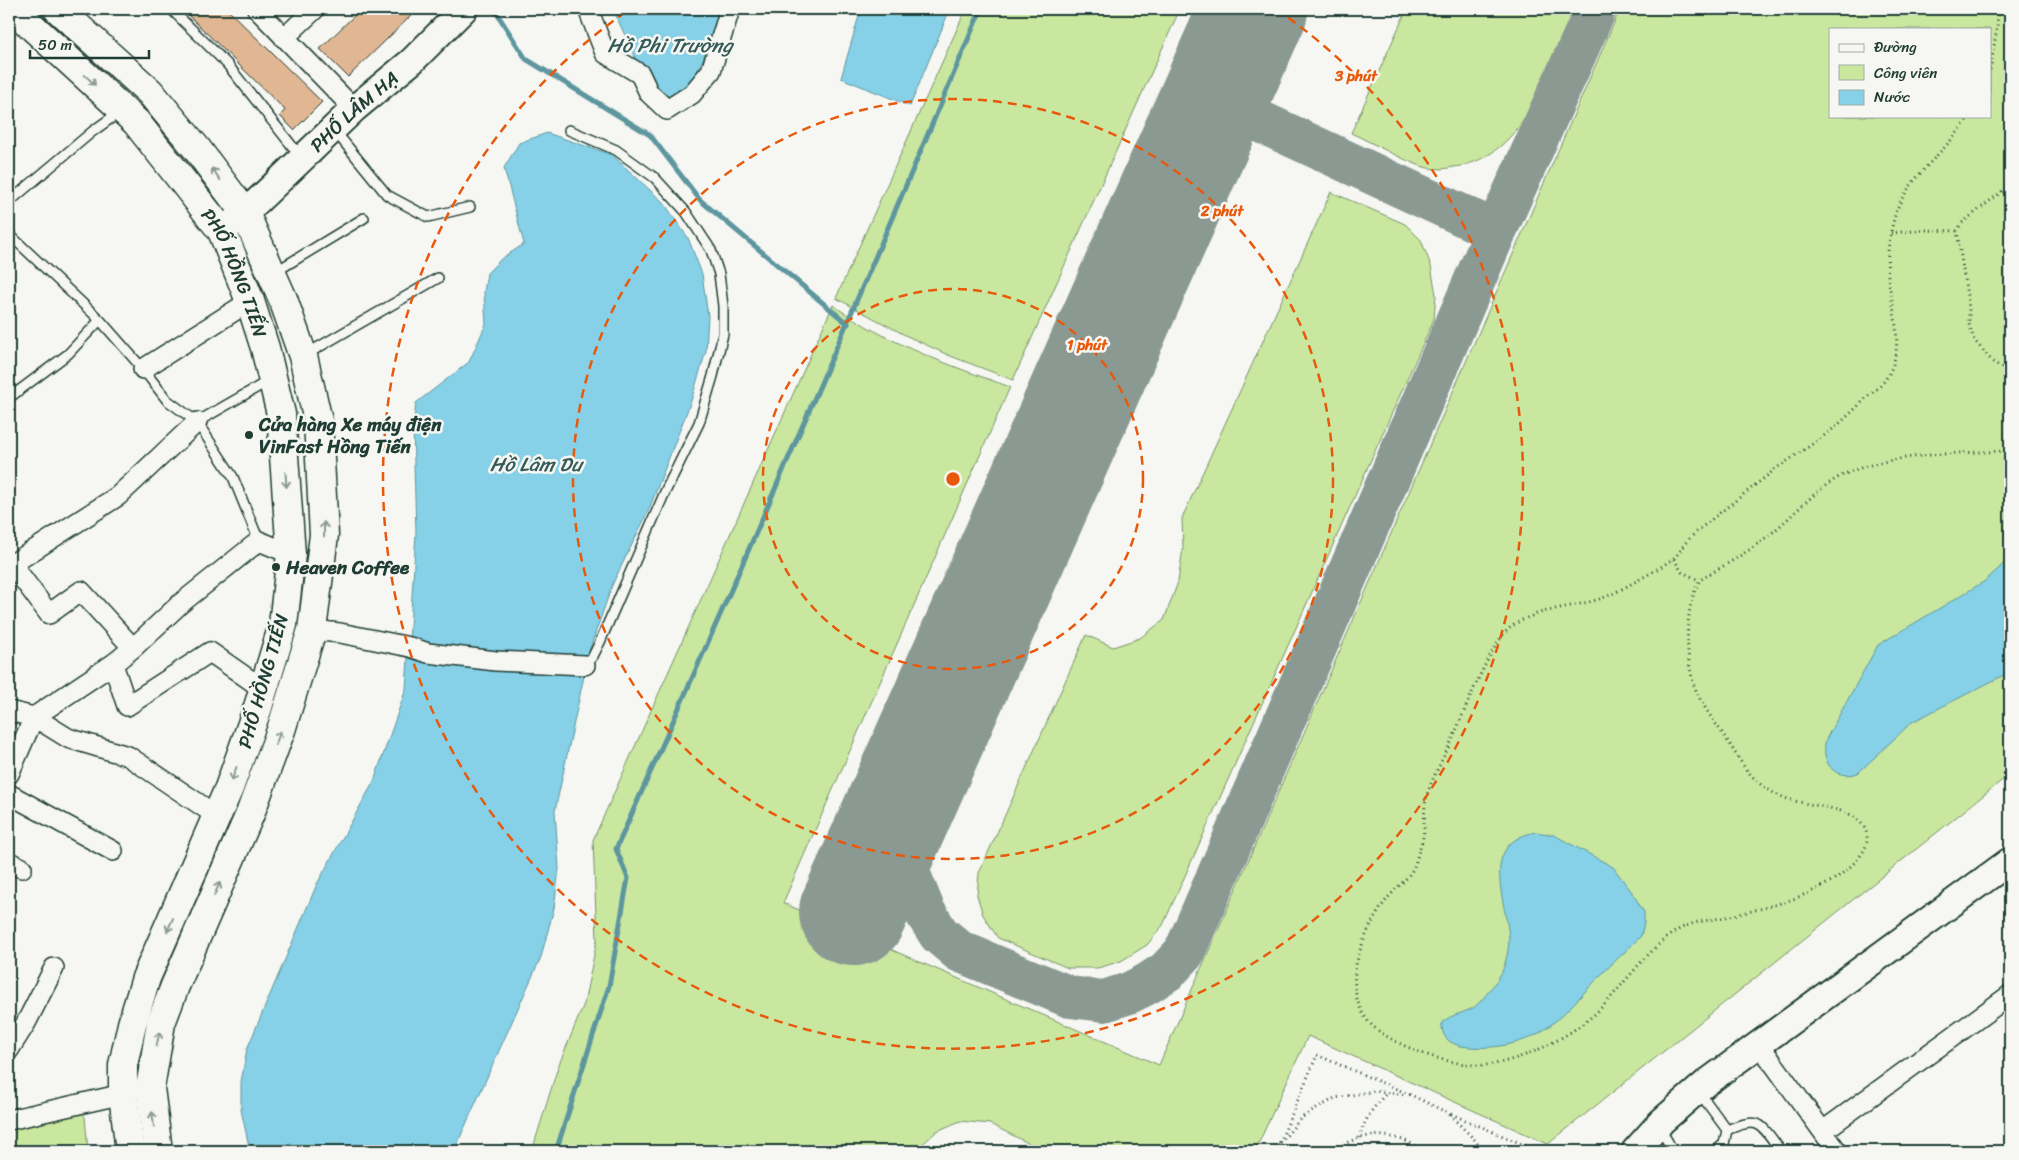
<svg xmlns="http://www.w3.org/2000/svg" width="2019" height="1160" font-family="Sriracha,sans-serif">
	<rect width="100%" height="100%" fill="#f6f6f2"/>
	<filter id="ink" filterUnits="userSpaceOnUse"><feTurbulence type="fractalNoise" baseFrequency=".02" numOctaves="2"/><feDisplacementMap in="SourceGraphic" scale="10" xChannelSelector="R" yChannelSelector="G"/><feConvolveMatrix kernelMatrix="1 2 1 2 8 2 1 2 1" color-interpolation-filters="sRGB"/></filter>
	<g filter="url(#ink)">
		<!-- green -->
		<path fill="#cae79f" stroke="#74926a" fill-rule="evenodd" d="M966,9H1180L1013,380L948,355L907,336L836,298Z
			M1407,9H1576C1552,65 1526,158 1454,167C1445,169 1433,170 1424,167C1402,160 1373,143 1351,133Z
			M1620,9H2010V774L1548,1144L1308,1036L1255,1151H1044L990,1124L960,1121L937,1131L915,1151H532L558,1067L584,1004L597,940L593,840L833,305C886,343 949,365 1010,387L783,903L1159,1065ZM1830,29H1990V116H1830Z
			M1331,192L1405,224L1421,240L1431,266L1436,295L1434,319L1163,925L1147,945L1121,961L1098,968H1068L998,938L983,915L977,895L979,873L1086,635L1113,647L1140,638L1164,620L1178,582L1183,548L1182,518Z
			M78,1112L83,1113L85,1117L88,1151H9V1130Z"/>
		<!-- water -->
		<path fill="#86d1e7" stroke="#5d969f" d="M613,9H728L714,44L703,59L689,90L670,104L650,91Z
			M861,9H950L910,106L841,78Z
			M547,133L612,155L664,203L688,238L702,274L708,316L706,351L691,401L648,512L613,583L590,648L555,811L559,869L554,908L541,957L454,1151H250L241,1110V1082L247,1049L317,884L374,781L406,689L416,533L413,427L416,403L469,362L486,324L484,292L487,273L501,259L524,244L504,168L519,143Z
			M2010,558V672L1912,722L1858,773C1834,781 1820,762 1826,739L1878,645L1985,581Z
			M1536,832L1554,835L1613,867L1631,891L1644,912V923L1641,936C1628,950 1613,962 1600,976C1582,994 1561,1020 1539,1033C1517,1046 1485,1050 1461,1046C1448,1043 1441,1036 1442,1023C1451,1014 1462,1014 1473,1008C1480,1004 1498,980 1502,972C1506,962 1509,949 1509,938C1506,899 1478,843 1536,832Z"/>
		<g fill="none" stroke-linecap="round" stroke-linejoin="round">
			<!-- stream -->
			<path stroke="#5d969f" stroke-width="5" d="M494,9L526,59L650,135L700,200L848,324
				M556,1151L609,986L628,878L616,849C741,571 862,290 981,9"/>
			<!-- taxiway -->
			<path stroke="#8a9a93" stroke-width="42" d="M1214,100L1496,231
				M907,791L905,848L910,875L925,912L939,934L959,951L1070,997L1104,1001L1129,993L1147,984L1167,971L1184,953L1496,231L1596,9"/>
			<!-- runway -->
			<path stroke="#8a9a93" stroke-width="108" d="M853,912L1254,9"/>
		</g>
		<!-- building -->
		<path fill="#e1b692" stroke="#1f3d34" d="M182,9H227L322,102L294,130L280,116L285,110Z
			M361,9H418L348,77L320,49Z"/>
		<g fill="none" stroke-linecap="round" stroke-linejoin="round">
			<defs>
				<path id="lane" d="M171,9L227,64L300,156
					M569,130L616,150L655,178L686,212L711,250L719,274L723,306V334L713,376L699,423L665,492L600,642L593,656L585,665
					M335,131L387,195L428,217L470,207
					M9,202L93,131L121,111
					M9,234L100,320L143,369L167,400L197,422L233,477L259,541
					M275,272L364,218
					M305,355L438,278
					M9,398L68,354L100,320
					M197,422L270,380
					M1699,1092L1727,1130L1724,1144L1715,1151
					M1660,1128L1673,1151
					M1727,1130C1761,1115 1761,1125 1781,1151"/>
				<path id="street" d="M257,9L354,109
					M588,9L605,53L640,74L649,93L667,110L692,94L711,71L730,9
					M284,38L315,9
					M143,369L250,301
					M12,564L49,614L81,591L133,648
					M9,566L118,496L197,422
					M312,630L340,633L410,647L428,653L496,661L585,665
					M113,664L127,706L210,652L263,689
					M9,711L34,717L68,738L128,756L217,816
					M9,774L34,717L113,664L133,648L180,604L259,541L291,554
					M9,794L113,851
					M9,862L22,868
					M1759,1044L1837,1151
					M9,1050L26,1023L54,968
					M9,1120L123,1094
					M1823,1131L2010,995"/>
				<g id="secondary">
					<path id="s1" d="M227,227L245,213L354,109L412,61L464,9"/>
					<path d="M1635,1151L1662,1121L1706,1083L2010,861"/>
				</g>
				<g id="primary">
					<path id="s2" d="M13,9L136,122L222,231L250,301L265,348L281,414L291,554L283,625L258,707L229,788L146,978L132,1024L123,1065V1094L130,1151"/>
					<path d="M58,9L150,92L197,149L245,213L283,299L303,356L318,421L324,535L312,630L281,730L250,814L175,986L161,1023L150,1088L158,1151"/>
				</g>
			</defs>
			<!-- lane casing -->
			<use href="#lane" stroke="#1f3d34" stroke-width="12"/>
			<!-- street casing -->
			<use href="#street" stroke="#1f3d34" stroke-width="22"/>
			<!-- secondary casing -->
			<use href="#secondary" stroke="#1f3d34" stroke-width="30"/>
			<!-- primary casing -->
			<use href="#primary" stroke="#1f3d34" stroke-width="31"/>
			<!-- path -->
			<path stroke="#1f3d34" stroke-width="3" stroke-dasharray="1 4" stroke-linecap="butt" d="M1990,70L1997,28L1998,9
				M1969,116C1948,152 1904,178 1894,219C1889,238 1885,263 1889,283C1894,316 1907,356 1881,385C1876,390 1870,394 1865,399C1855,409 1845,419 1834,428C1817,442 1799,453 1781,465C1761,480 1742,496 1722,511C1711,520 1699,529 1689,539C1684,544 1681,550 1676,556C1667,565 1626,587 1612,594C1581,609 1540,605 1511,627C1490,643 1464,713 1452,740C1443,759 1431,779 1426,799C1423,812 1426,828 1422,841C1420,848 1418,854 1416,861C1413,876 1393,890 1384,903C1372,920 1362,941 1357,961C1351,985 1356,1013 1376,1029C1402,1049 1453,1067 1486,1065C1524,1061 1574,1035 1600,1009C1624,985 1654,940 1684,927C1696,921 1712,920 1726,917C1770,907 1830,894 1860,856C1870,844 1870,830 1857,819C1838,804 1800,807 1776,794C1751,782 1741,762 1727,740C1715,722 1701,705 1694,685C1685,656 1684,606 1700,580C1721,567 1744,555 1764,539C1788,521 1807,498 1831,482C1873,453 1960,453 2010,451
				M2010,185L1962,223L1957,231L1969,308V324L1974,340L1993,362L2010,373
				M1891,233L1924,230L1957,231
				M1674,559L1682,572L1699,580
				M1451,1114L1534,1149L1533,1151
				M1359,1138C1365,1119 1373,1107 1387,1093
				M1274,1151L1301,1118L1335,1098L1374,1091L1407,1095
				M1285,1151L1280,1142L1317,1055L1413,1096L1448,1113L1476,1141L1481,1151
				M1335,1151C1361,1129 1397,1132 1424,1151"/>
			<!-- lane -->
			<use href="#lane" stroke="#f6f6f2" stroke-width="9"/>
			<!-- street -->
			<use href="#street" stroke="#f6f6f2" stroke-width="19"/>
			<!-- secondary -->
			<use href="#secondary" stroke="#f6f6f2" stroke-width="26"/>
			<!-- primary -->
			<use href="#primary" stroke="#f6f6f2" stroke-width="28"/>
		</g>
		<!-- one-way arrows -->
		<defs><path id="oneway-shaft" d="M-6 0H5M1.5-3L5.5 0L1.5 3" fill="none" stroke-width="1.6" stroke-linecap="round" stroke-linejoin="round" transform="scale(1.25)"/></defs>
		<g stroke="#8a9a93">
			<use href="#oneway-shaft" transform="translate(90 80) rotate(43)"/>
			<use href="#oneway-shaft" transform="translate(216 174) rotate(-126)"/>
			<use href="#oneway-shaft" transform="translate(286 480) rotate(86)"/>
			<use href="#oneway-shaft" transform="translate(324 529) rotate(-91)"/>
			<use href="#oneway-shaft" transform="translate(278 738) rotate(-70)"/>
			<use href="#oneway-shaft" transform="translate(234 774) rotate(109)"/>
			<use href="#oneway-shaft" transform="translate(217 889) rotate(-66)"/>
			<use href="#oneway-shaft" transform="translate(170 925) rotate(114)"/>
			<use href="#oneway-shaft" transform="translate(158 1039) rotate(-78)"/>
			<use href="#oneway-shaft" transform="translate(153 1119) rotate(-97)"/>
		</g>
	</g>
	<!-- distance rings -->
	<g fill="none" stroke="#e8590c" stroke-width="2.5" stroke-dasharray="9 6">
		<circle cx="953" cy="479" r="190"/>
		<circle cx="953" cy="479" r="380"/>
		<path d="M1276 9A570 570 0 1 1 630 9"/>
	</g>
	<!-- markers -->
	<g fill="#1f3d34" stroke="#f6f6f2" stroke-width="2">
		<circle cx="249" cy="435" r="5"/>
		<circle cx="276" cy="567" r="5"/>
	</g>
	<g text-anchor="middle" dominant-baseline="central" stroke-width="5" stroke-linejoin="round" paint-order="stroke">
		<!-- street labels -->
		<g font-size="19" fill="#1f3d34" stroke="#f6f6f2">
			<text stroke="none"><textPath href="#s1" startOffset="172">PHỐ LÂM HẠ</textPath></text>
			<text stroke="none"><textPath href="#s2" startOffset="349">PHỐ HỒNG TIẾN</textPath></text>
			<text transform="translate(263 681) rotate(-74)">PHỐ HỒNG TIẾN</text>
		</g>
		<!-- poi labels -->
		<g font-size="19" font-weight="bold" fill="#1f3d34" stroke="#f6f6f2" text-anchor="start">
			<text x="259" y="424">Cửa hàng Xe máy điện<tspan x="259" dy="22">VinFast Hồng Tiến</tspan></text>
			<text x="286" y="567">Heaven Coffee</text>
		</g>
		<!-- water labels -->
		<g font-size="20" font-style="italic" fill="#345b58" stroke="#f6f6f2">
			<text x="670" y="45">Hồ Phi Trường</text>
			<text x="536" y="464">Hồ Lâm Du</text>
		</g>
	</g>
	<circle cx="953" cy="479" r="8" fill="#e8590c" stroke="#f6f6f2" stroke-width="2.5"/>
	<g font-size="15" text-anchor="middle" font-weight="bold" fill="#e8590c" stroke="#f6f6f2" stroke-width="5" stroke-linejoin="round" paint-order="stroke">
		<text x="1356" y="81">3 phút</text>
		<text x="1222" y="216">2 phút</text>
		<text x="1087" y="350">1 phút</text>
	</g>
	<!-- margin -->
	<rect width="2019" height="1160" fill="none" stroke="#f6f6f2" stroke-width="30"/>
	<rect x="15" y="15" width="1989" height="1130" fill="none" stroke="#1f3d34" stroke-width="2" filter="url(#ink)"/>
	<!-- legend -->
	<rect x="1829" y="28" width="162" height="90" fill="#f6f6f2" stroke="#a0aca6"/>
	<rect x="1839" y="44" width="25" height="8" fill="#f6f6f2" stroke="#a0aca6"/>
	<text x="1874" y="52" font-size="15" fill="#1f3d34">Đường</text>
	<rect x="1839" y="65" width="25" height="15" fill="#cae79f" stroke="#a0aca6"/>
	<text x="1874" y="78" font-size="15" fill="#1f3d34">Công viên</text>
	<rect x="1839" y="90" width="25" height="15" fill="#86d1e7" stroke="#a0aca6"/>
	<text x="1874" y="102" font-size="15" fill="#1f3d34">Nước</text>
	<!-- scale -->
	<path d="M30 50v8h119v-8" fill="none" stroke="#1f3d34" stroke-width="2.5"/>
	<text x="38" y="50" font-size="15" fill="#1f3d34" stroke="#f6f6f2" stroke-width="4" paint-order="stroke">50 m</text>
</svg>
